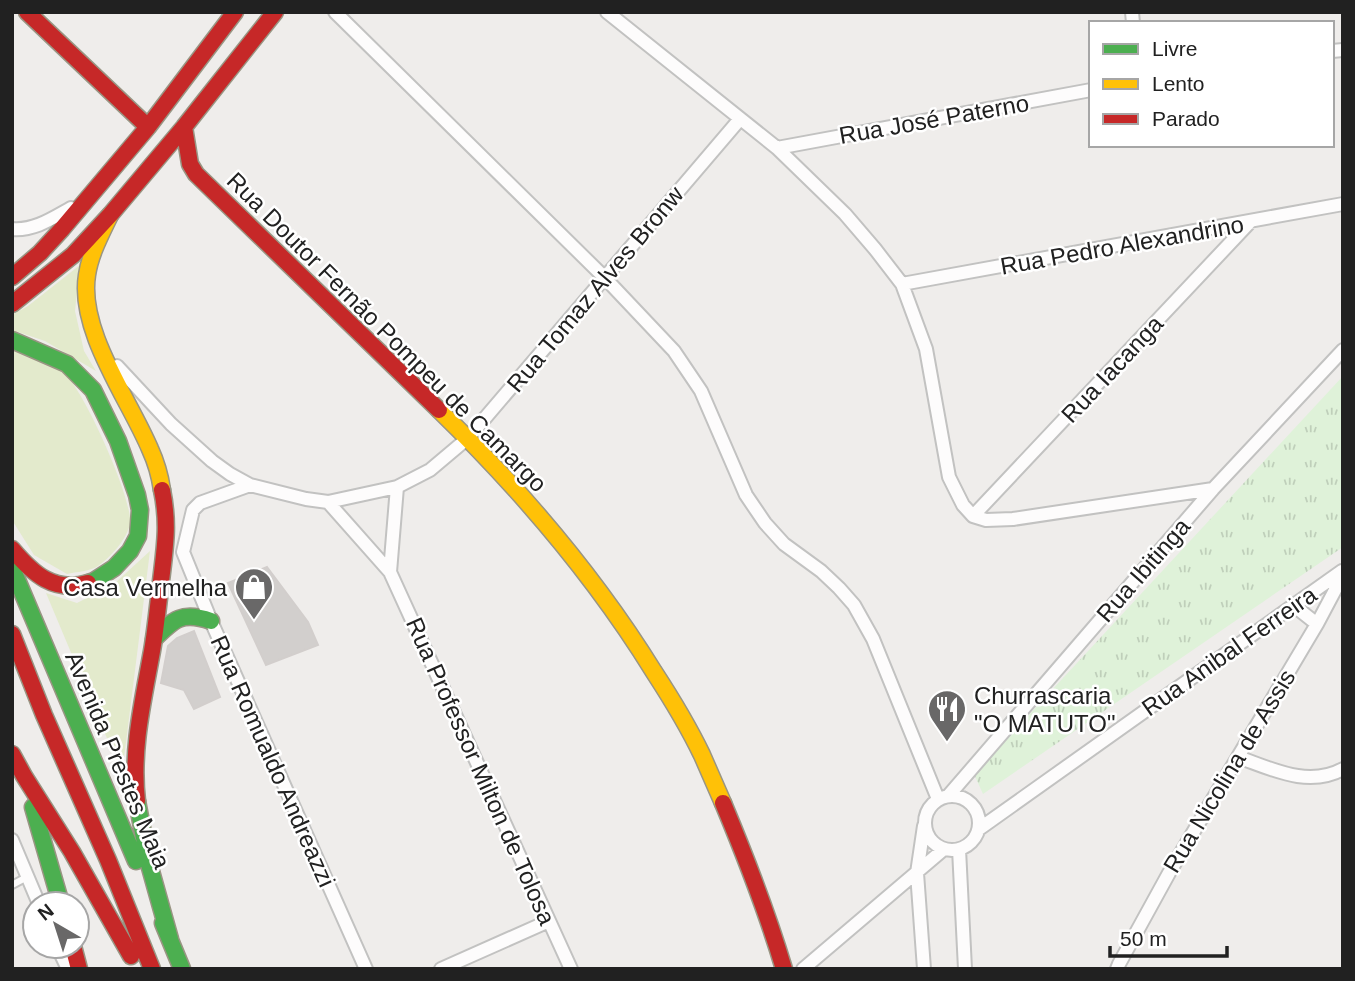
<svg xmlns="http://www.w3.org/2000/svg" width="1355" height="981" font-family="Arial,sans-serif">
	<defs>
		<pattern id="park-tufts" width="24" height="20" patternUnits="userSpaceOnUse" patternTransform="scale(1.75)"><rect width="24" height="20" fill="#dff2d9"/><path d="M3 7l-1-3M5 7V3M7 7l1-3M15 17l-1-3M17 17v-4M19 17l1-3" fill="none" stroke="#bfcfba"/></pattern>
	</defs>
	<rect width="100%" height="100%" fill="#efedeb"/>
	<!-- park -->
	<path fill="url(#park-tufts)" d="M1343,376V547L983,794L974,774Z"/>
	<!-- garden -->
	<path fill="#e3eacc" d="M80,265L75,311L84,351L96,371L45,341L12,330V315L28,306Z
		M12,349C26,355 50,363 62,371C82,385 133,499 130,523C128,538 110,558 98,566C91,571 76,572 67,574L34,555L12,520Z
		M150,551L122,774L46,593L77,603L114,584Z"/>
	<!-- building -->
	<path fill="#d2cfcd" stroke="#d2cecc" stroke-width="2" d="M267,567L308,622L318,645L266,665L228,583Z
		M194,631L220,697L194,709L184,690L161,683L168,646L177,638Z"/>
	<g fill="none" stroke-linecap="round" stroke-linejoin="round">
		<defs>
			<path id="lane" d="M12,885L27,877"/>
			<path id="street" d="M335,12L605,278L674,351L701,391L746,495L765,523L784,544L821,571L839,588L854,605L873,639L938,799
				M607,12L777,148L845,214L875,249L902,284L926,349L949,477L963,505L973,516L986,520L1013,519L1213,489
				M1132,12L1133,23
				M1332,51L1343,50
				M777,148L1091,90
				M12,229C34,231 53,218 71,208
				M902,284L1343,204
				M117,366L171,424L212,461L230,474L250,485L306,499L328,502L397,487L430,470L468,438L740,119
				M250,485L200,503L193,510L183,552L211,621L366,969
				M328,502L390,572L571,969
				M973,516L1250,222
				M390,572L397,487
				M1293,605L1317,624
				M1238,757C1272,769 1308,788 1343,769
				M949,795L1213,489L1343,350
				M925 823a27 27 0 1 1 54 0a27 27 0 1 1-54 0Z
				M924,826L917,873L924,969
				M979,829L1342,571
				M12,840L39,904
				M959,849L965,969
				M57,946L68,969
				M441,969L549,921
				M803,969L944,849
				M1117,969L1119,964L1169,873L1317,624L1343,575"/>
			<path id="fast" d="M12,340L67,364L93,390L118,441L137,495L140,510L138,536L130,551L114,568L94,581L88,583
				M12,568L136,861
				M154,639C174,619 182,611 211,621
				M137,801L149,864L170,939
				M33,807L61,904
				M163,923L182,969"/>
			<path id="slow" d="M110,215C101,234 90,254 87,275C78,331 129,399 150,449C156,462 160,476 162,490
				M439,410C520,489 594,575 654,672C671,698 688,726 702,755C709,771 716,787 723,803"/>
			<path id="jam" d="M27,12L148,127
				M184,127L190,164L196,174L439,410
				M12,277L40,253L62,229L148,127L235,12
				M12,304L73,255L110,215L184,127L275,12
				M12,549C33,574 54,593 88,583
				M12,634L44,715L108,860L152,969
				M12,754L24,776L72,852L131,956
				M137,801C131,750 143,701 152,651C156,628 158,605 161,581C165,547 169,524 162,490
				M723,803C746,858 767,912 784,969
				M73,946L79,969"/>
		</defs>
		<!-- lane casing -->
		<use href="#lane" stroke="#c2c2c1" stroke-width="10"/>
		<!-- street casing -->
		<use href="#street" stroke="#c2c2c1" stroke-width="16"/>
		<!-- fast casing -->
		<use href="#fast" stroke="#999583" stroke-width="19"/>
		<!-- slow casing -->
		<use href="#slow" stroke="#999583" stroke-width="19"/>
		<!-- jam casing -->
		<use href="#jam" stroke="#999583" stroke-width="19"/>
		<!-- lane -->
		<use href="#lane" stroke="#fdfcfc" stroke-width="6"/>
		<!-- street -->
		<use href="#street" stroke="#fdfcfc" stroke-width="12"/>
		<!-- fast -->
		<use href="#fast" stroke="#4caf50" stroke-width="16"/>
		<!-- slow -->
		<use href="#slow" stroke="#ffc107" stroke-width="16"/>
		<!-- jam -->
		<use href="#jam" stroke="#c62828" stroke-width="16"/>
	</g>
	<!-- icons -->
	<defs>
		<symbol id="shop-pin" viewBox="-11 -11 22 30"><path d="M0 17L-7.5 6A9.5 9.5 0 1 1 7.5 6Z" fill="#696868" stroke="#fff"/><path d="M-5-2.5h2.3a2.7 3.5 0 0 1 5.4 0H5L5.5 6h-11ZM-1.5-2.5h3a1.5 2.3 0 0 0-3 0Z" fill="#fff"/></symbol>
		<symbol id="restaurant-pin" viewBox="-11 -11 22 30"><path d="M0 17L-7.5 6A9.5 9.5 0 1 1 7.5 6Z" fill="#696868" stroke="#fff"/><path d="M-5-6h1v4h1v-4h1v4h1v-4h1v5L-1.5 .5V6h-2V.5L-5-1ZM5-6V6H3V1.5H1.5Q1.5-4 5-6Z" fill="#fff"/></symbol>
	</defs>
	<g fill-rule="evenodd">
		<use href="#shop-pin" x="232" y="565" width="44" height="60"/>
		<use href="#restaurant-pin" x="925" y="687" width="44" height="60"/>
	</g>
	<g text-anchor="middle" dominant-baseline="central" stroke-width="5" stroke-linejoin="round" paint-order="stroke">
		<!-- street labels -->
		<g font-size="24" fill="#212121" stroke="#fff">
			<text transform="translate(934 119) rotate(-10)">Rua José Paterno</text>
			<text transform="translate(1122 245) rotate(-10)">Rua Pedro Alexandrino</text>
			<text transform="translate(595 289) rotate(-50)">Rua Tomaz Alves Bronw</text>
			<text transform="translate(387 332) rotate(45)">Rua Doutor Fernão Pompeu de Camargo</text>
			<text transform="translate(1112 369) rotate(-47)">Rua Iacanga</text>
			<text transform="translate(1143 570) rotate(-49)">Rua Ibitinga</text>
			<text transform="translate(1229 651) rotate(-35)">Rua Anibal Ferreira</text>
			<text transform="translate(118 760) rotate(67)">Avenida Prestes Maia</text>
			<text transform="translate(273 761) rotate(66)">Rua Romualdo Andreazzi</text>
			<text transform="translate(481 771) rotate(66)">Rua Professor Milton de Tolosa</text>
			<text transform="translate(1229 771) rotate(-59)">Rua Nicolina de Assis</text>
		</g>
		<!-- poi labels -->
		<g font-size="24" fill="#212121" stroke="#fff" text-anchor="end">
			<text x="227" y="587">Casa Vermelha</text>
			<text x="974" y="695" text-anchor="start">Churrascaria<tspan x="974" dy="28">"O MATUTO"</tspan></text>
		</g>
	</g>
	<!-- border -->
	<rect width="1355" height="981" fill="none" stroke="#212121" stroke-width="28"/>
	<!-- legend -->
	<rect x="1089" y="21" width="245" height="126" fill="#ffffff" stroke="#a6a6a6" stroke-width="2"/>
	<rect x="1103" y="44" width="35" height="10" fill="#4caf50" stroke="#a6a6a6" stroke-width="2"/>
	<text x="1152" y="56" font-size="21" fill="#212121">Livre</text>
	<rect x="1103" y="79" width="35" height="10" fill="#ffc107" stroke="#a6a6a6" stroke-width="2"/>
	<text x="1152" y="91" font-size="21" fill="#212121">Lento</text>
	<rect x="1103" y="114" width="35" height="10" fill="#c62828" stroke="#a6a6a6" stroke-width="2"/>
	<text x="1152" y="126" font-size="21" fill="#212121">Parado</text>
	<!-- north arrow -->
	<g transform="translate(56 925) rotate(321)"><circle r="33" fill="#ffffff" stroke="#a6a6a6" stroke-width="2"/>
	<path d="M0-5L12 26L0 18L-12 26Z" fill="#696868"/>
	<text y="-10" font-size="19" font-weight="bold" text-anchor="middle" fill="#212121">N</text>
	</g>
	<!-- scale -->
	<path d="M1110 946v10h117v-10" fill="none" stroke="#212121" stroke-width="3.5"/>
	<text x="1120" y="946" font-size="21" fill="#212121" stroke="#ffffff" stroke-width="5" paint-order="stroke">50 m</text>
</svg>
